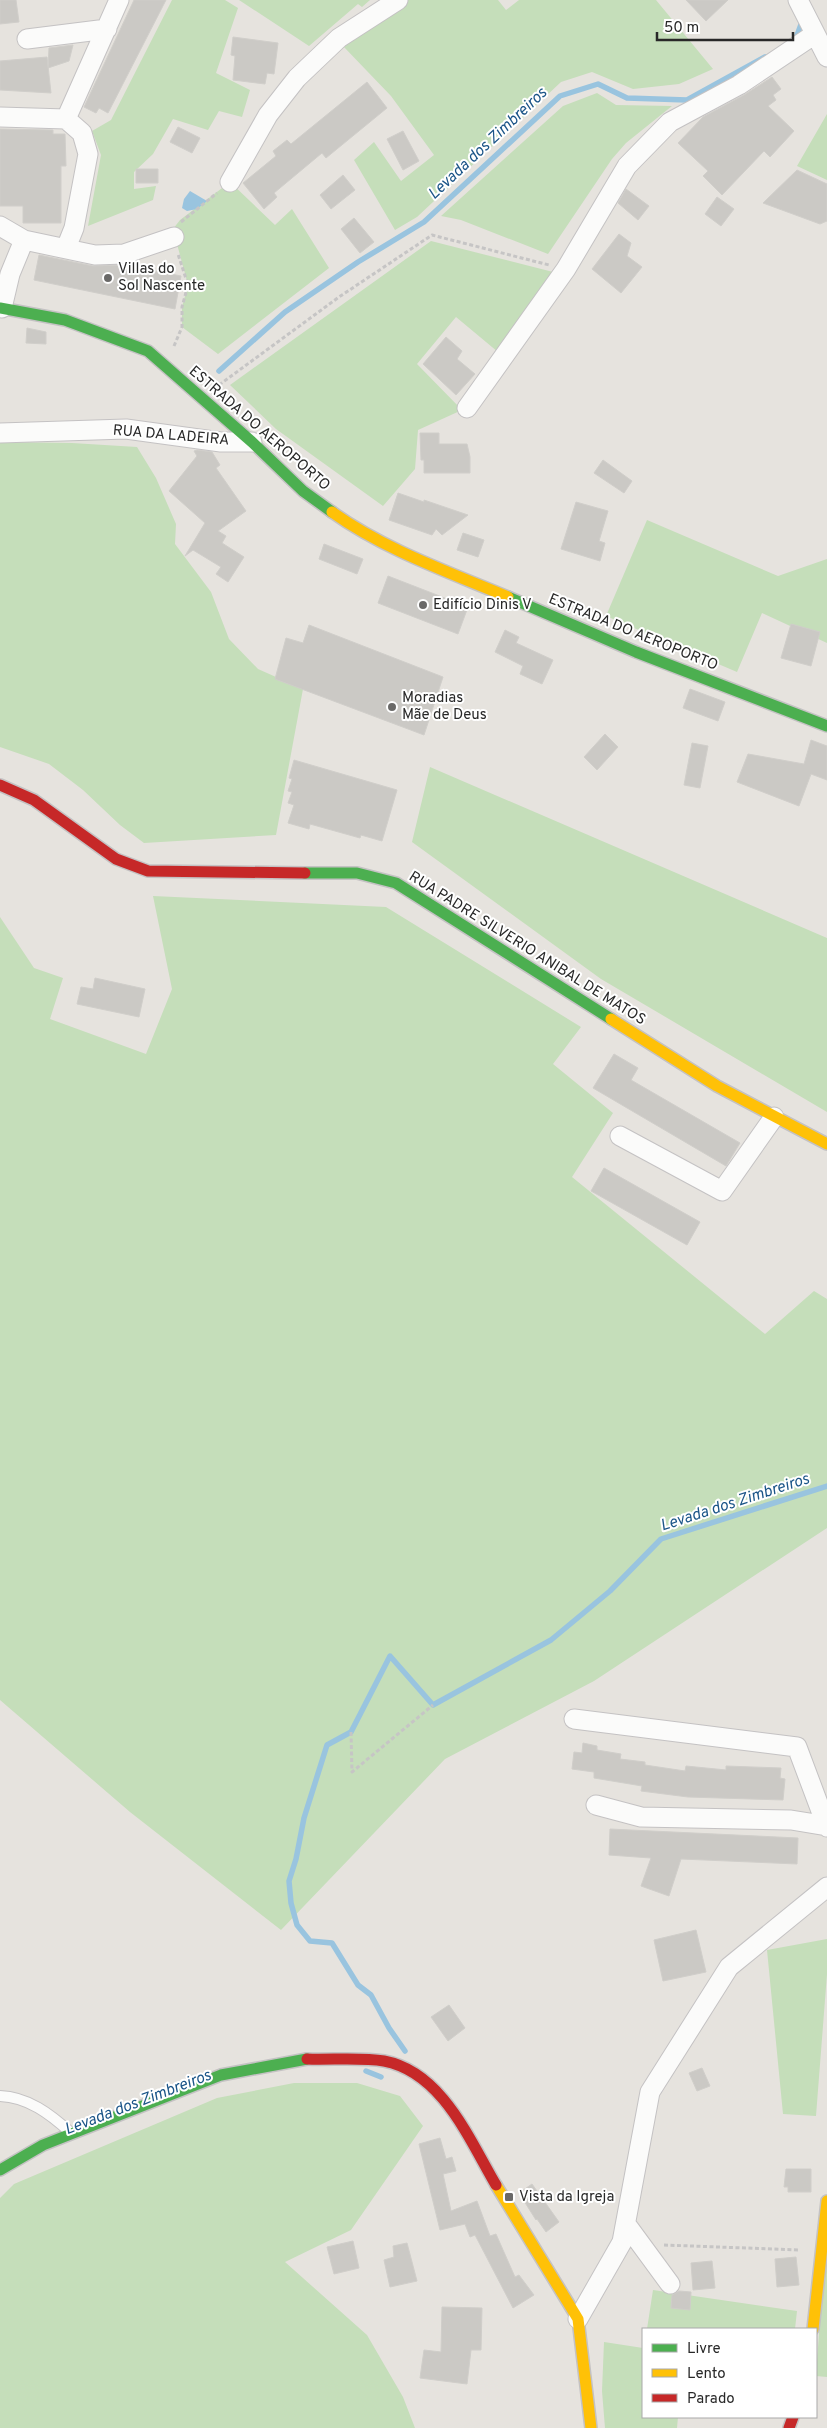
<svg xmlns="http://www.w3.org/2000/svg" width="827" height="2428" font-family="Overpass,sans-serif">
	<rect width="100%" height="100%" fill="#e6e3de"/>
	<!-- green -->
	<path fill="#c5deba" d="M172,0H225L238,8L216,73L250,90L242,117L219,111L208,130L173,119L153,154L134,172V189L156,186L153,200L88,226L101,155L92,131L111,120Z
		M239,0H370L362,7L358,4L309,46Z
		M405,0H498L506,10L519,0H656L713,69L679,84L633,89L592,72L561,82L417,217L395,230L354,160L374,142L401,181L434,155L391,96L343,46Z
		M597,93L616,105L672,106L626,143L612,159L548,254L461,220L441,216L563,106Z
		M827,114V180L797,166Z
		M230,182L275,225L292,209L329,268L218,354L182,327V307L188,285L173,229L180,220Z
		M431,241L557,273L498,352L456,317L417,364L462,410L418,430L415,469L383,506L276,429L230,385Z
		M0,442L72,443L137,447L156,478L176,524L175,544L211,592L229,639L258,669L303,689L276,835L144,843L120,825L83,790L49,764L0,747Z
		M647,520L778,576L827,559V643L762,613L737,672L606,616Z
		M430,767L827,938V1112L601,979L412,842Z
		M153,896L386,907L581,1027L553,1064L613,1113L572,1177L765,1334L814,1291L827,1299V1528L594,1681L445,1759L281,1930L130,1812L0,1700V917L34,968L63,978L50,1019L146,1054L172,989Z
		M827,1939V1974L816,2116L783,2114L767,1950Z
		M294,2083H357L400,2096L423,2126L351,2230L285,2262L367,2335L403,2397L415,2428H0V2198L14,2184L217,2098Z
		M824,2262H827V2377L816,2376Z
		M653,2290L797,2311L795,2329H647Z
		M604,2342L643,2348V2417H678L677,2428H605L602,2391Z"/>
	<!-- water -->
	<path fill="#99c4df" d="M190,191L207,201L197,209L187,211L182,208L184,199Z"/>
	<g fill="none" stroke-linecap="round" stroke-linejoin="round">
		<!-- stream -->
		<path stroke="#99c4df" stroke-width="5.5" d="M795,41L803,19
			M219,371L285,312L358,262L424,222L560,96L598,84L627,98L687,100L765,57
			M405,2051L389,2028L371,1995L358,1985L332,1943L310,1941L297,1925L291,1903L289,1881L296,1859L304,1818L327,1745L351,1732L390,1656L433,1705L551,1640L610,1591L661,1539L827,1486
			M366,2071L381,2077"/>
	</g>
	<!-- building -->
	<path fill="#cbc9c5" stroke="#d0ceca" d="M0,0H16L19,22L0,24Z
		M134,0H166L108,113L99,108L96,113L84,107Z
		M686,0H728L706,21Z
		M233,37L278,43L274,74L267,73L265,84L233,80L235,56L231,55Z
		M73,45L69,61L48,68L49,48Z
		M47,57L51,93L0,90V61Z
		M772,77L781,89L773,95L776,100L768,106L794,131L770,157L764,151L722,195L703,176L708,171L678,143L703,117L744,95Z
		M367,82L387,108L326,158L322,153L274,193L277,197L264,209L243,183L276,156L273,151L287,140L291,144Z
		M178,127L200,138L192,153L170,142Z
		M0,129L53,130V134H65L66,166H61V223H23V206H0Z
		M403,131L419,161L403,170L387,139Z
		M136,169H158V183H136Z
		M797,170L827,184V221L820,224L763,203Z
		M343,175L355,190L331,209L320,195Z
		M626,189L649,206L638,220L618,203Z
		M717,197L734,209L721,226L705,214Z
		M354,218L374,242L360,253L341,229Z
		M619,234L631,243L627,256L642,267L621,293L592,269Z
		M39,255L93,266L127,265L181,276L175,309L34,280Z
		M27,328L46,332V344L26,343Z
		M446,337L462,351L457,359L475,374L456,395L423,364Z
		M420,433H439V444H467L470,457V473H424V460H421Z
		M197,450L212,452L220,465L216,468L246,511L218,531L226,536L222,543L244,557L228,582L216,574L221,567L193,550L185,556L205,523L169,491L197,456L194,451Z
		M603,460L632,481L624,493L594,473Z
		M398,493L424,502V500L468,515L442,535L436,529L432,535L389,520Z
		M576,502L608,511L599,541L605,543L600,561L561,549Z
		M463,533L484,540L478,557L457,550Z
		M324,544L363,559L357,574L319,559Z
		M388,576L468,607L458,634L378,603Z
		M791,624L820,632L811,666L781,658Z
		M309,625L443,677L424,735L275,679L286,638L303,643Z
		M505,630L519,637L516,643L553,660L542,684L520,674L523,666L495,652Z
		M690,689L725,702L718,721L683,708Z
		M605,734L618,747L597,770L584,757Z
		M811,740L827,746V780L811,774L799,806L737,782L748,754L804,764Z
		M692,743L708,746L700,788L684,785Z
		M294,760L397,790L382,841L361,835L360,838L310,824L309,829L288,823L294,805L288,803L292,792L288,791L292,779L289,778Z
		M95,978L145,989L139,1017L77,1004L81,987L93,989Z
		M614,1054L638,1068L631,1080L740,1143L726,1166L593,1088Z
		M604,1168L700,1222L687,1245L591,1191Z
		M583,1743L597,1746V1750L621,1754L620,1759L645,1762V1765L685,1771L686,1766L726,1770V1766L781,1768L780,1778L785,1779L783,1800L688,1797L641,1791L642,1786L594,1778V1772L572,1769L574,1752L582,1753Z
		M610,1829L798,1838L797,1864L681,1859L669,1896L641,1886L651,1858L609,1855Z
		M696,1930L706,1972L663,1981L654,1940Z
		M449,2005L465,2028L448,2041L431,2017Z
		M702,2068L710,2086L697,2091L689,2073Z
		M440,2138L446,2159L452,2157L456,2171L443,2174L451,2211L477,2201L490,2236L496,2234L515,2277L519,2275L534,2295L513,2308L475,2235L470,2237L465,2224L440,2230L419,2144Z
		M786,2169H811V2192H788V2187H784Z
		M532,2184L559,2222L546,2232L537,2219L536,2220L519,2193Z
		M353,2241L359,2268L334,2274L327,2247Z
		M407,2243L417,2281L390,2287L384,2260L394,2257L393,2246Z
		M796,2257L799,2285L777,2287L775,2259Z
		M712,2261L715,2288L693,2290L691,2263Z
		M679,2291L691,2292L690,2310L671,2308L672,2295Z
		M442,2307L482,2308L481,2350H471L467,2384L420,2378L424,2350L441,2352Z"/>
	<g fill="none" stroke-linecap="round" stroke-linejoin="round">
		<defs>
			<path id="lane" d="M0,2096C28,2097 50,2114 70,2132"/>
			<path id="street" d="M798,0L827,57
				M27,39L107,29
				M0,117L66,119L82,133L88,154L74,228L66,248
				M66,119L119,0
				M230,182L268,115L297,78L339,38L398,0
				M0,226L24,240L95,255L124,254L174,237
				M2,308L10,274L24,240
				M467,408L566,269L627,166L670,122L739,85L815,34
				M0,433L126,429L221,442H252
				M620,1136L722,1191L774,1117
				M574,1719L797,1747L827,1827
				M596,1805L641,1817L791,1820L827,1826
				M626,2224L670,2284
				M578,2319L622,2242L650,2092L729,1967L827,1887"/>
			<path id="fast" d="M0,308L65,320L148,351L252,442L303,491L332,512
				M508,597L636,652L827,726
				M305,873H357L396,883L611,1019
				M0,2170L43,2145L221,2075L307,2059"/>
			<path id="slow" d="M332,512C385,550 449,572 508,597
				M611,1019L717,1086L827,1144
				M496,2185L578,2319L591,2428
				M813,2329L827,2201"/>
			<path id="jam" d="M0,785L34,800L116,859L148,871L305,873
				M307,2059C331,2060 361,2057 384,2061C442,2072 469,2139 496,2185
				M789,2428L793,2417"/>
		</defs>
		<!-- lane casing -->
		<use href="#lane" stroke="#c4c2c3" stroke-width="12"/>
		<!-- street casing -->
		<use href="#street" stroke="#c4c2c3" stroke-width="21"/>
		<!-- fast casing -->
		<use href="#fast" stroke="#c4c2c3" stroke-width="14"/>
		<!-- slow casing -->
		<use href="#slow" stroke="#c4c2c3" stroke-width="14"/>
		<!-- jam casing -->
		<use href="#jam" stroke="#c4c2c3" stroke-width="14"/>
		<!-- path -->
		<path stroke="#c6c5c5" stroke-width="3" stroke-dasharray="4 2.5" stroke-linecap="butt" d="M181,222L217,193
			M174,346L182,327V307L188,285L178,254
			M219,385L339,297L432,235L549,265
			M351,1732L352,1772L433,1705
			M664,2245L800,2250"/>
		<!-- lane -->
		<use href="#lane" stroke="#fbfbfa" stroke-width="10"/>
		<!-- street -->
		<use href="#street" stroke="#fbfbfa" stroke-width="19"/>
		<!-- fast -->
		<use href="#fast" stroke="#4caf50" stroke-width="11"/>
		<!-- slow -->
		<use href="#slow" stroke="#ffc107" stroke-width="11"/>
		<!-- jam -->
		<use href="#jam" stroke="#c62828" stroke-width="11"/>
	</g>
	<!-- markers -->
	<g fill="#6a6968" stroke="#fff" stroke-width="2">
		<circle cx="108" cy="278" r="5"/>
		<circle cx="423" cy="605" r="5"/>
		<circle cx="392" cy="707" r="5"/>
		<rect x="504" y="2192" width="10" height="10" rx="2.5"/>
	</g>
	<g text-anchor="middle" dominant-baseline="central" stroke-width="4" stroke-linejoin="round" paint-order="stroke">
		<!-- poi labels -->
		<g font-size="15" fill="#282828" stroke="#fff" text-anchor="start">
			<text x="118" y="269">Villas do<tspan x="118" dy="17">Sol Nascente</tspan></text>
			<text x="433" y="605">Edifício Dinis V</text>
			<text x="402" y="698">Moradias<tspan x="402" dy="17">Mãe de Deus</tspan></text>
			<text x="519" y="2197">Vista da Igreja</text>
		</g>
		<!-- street labels -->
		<g font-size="15" fill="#282828" stroke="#fff">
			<text transform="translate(259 429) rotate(41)">ESTRADA DO AEROPORTO</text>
			<text transform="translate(171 436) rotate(5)">RUA DA LADEIRA</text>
			<text transform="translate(633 633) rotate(22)">ESTRADA DO AEROPORTO</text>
			<text transform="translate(527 949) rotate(32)">RUA PADRE SILVERIO ANIBAL DE MATOS</text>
		</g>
		<!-- water labels -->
		<g font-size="16" font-style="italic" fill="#1b5588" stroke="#fff">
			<text transform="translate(488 144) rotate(-43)">Levada dos Zimbreiros</text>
			<text transform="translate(735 1503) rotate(-18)">Levada dos Zimbreiros</text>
			<text transform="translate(138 2103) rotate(-21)">Levada dos Zimbreiros</text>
		</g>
	</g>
	<!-- legend -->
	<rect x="642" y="2328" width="175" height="90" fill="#ffffff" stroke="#a9a9a9"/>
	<rect x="652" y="2344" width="25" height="8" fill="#4caf50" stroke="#a9a9a9"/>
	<text x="687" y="2353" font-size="15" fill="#282828">Livre</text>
	<rect x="652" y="2369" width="25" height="8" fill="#ffc107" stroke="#a9a9a9"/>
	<text x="687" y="2378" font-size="15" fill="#282828">Lento</text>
	<rect x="652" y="2394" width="25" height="8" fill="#c62828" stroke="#a9a9a9"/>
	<text x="687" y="2403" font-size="15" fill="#282828">Parado</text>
	<!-- scale -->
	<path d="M657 32v8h136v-8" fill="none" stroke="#282828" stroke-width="2.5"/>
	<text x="664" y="32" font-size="15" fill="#282828" stroke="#ffffff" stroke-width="4" paint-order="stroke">50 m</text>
</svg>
